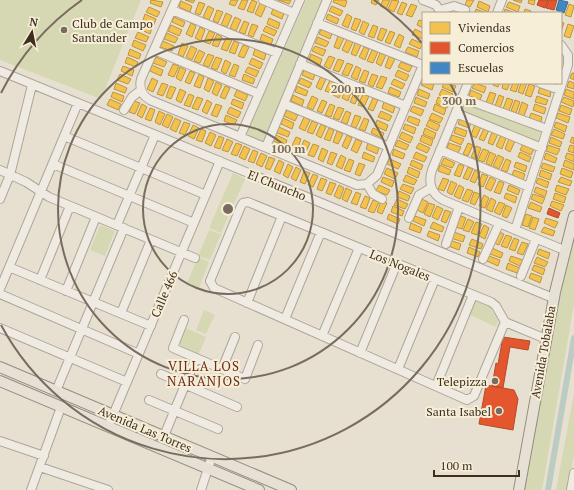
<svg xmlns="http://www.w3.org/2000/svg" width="574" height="490" font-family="'PT Serif',serif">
	<rect width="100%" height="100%" fill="#e7e0d1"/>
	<!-- green -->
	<path fill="#d6d7b3" d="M0,0H141L101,99L0,60Z
		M306,0H322L264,141L246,135Z
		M464,103L541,131L537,143L461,112Z
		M233,173L245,179L221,233L209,228Z
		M100,225L115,231L105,256L90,250Z
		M209,230L221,234L210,260L198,256Z
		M574,237V304L542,490H522L559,296Z
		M198,257L209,262L199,288L187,283Z
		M474,299L490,307L498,321L496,327L468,314Z
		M204,310L215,315L206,334L196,330Z
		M186,328L206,337L199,354L179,345Z
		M574,393V456L567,490H556Z"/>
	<!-- homes -->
	<path fill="#f2c14e" stroke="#bc9540" d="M151,0L163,2L161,7L150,3Z
		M185,0H195L193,3Z
		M231,0H238L235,6L229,4Z
		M242,0H248L244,10L238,8Z
		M252,0L257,2L253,13L247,11Z
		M278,0H291L289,4Z
		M334,0H344L347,1L345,7L333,2Z
		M372,0H379L376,5L371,3Z
		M383,0H390L386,9L380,6Z
		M392,0L399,1L394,12L388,9Z
		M467,0H474L470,7L465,5Z
		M513,0H522L521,3Z
		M529,0H535L534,5L528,3Z
		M181,1L192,6L190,12L179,7Z
		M479,1L490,6L488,12L477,7Z
		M199,2L205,4L200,15L195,13Z
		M402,2L407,4L402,15L397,13Z
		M509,2L520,6L518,12L506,7Z
		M260,3L266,6L261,17L255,14Z
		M411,4L417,6L412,17L406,15Z
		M569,4L574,6L571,17L565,15Z
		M208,6L214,9L209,20L203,17Z
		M332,6L343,11L340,16L329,11Z
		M149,7L160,12L157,17L146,12Z
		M273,9L284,13L282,19L271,14Z
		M476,9L486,13H475Z
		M505,9L515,13H504Z
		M525,9L531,11L530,13H524Z
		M217,10L223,12L218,23L213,21Z
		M226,13L232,16L227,27L221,25Z
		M145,14L156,19L154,25L143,20Z
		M328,14L339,19L337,24L326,19Z
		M347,14L352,17L348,28L342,25Z
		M174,17L185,22L183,27L172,22Z
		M235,17L241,20L236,31L230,28Z
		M269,18L280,23L278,29L267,24Z
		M355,18L361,20L356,31L351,29Z
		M419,20L423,21V28L417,25Z
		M244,21L249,23L245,34L239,32Z
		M363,21L369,24L364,35L359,32Z
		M561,22L564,23L561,32Z
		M141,23L152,28L150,34L139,29Z
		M191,23L196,26L192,37L186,34Z
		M252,24L258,26L253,37L248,35Z
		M568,24L574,26L570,38L564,36Z
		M171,25L182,30L179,36L168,31Z
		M373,25L378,27L374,38L368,36Z
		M266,26L277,31L274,36L263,31Z
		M200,27L205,30L201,41L195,38Z
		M381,28L387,30L382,41L377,39Z
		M321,29L332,33L330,39L319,34Z
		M415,29L423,33V39L412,35Z
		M209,31L215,33L210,44L204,42Z
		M390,31L395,33L390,44L385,42Z
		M138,32L149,37L146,42L135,38Z
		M167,33L178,38L175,43L164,39Z
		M217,34L222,37L218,47L212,45Z
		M262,34L273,39L271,45L260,40Z
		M399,34L404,37L400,48L394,45Z
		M338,36L344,38L339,49L334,47Z
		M318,37L329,42L326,47L315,43Z
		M226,38L232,40L227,51L221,49Z
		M347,39L353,42L348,53L342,50Z
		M412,39L423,44L420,49L409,44Z
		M134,40L146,45L143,51L132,46Z
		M163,41L174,46L172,51L160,47Z
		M234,41L239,43L235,54L229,52Z
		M182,43L188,46L183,57L178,54Z
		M355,43L361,45L356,56L351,54Z
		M243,45L249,47L244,58L238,56Z
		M191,46L197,49L192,60L186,57Z
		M315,46L326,50L323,56L312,51Z
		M364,47L369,49L365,60L359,57Z
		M408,47L419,51L417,57L405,52Z
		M130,49L141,54L139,59L128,55Z
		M255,49L266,54L264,60L253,55Z
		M199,50L205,53L200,63L194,61Z
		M372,50L378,52L373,63L367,61Z
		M380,53L386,55L381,66L376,63Z
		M208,54L214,56L209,67L203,65Z
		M311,54L322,59L320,65L309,60Z
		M329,56L335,58L330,69L324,66Z
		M389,56L395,59L390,69L385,67Z
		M127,57L138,62L136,67L125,63Z
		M156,57L167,62L164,67L153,63Z
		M216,57L222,59L217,70L211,68Z
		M252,58L263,63L260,69L249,64Z
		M338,59L344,61L339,72L333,70Z
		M225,60L231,63L226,74L221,71Z
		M401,62L412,66L409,72L398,67Z
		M347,63L353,65L348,76L342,74Z
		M173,64L179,66L174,77L168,75Z
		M234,64L239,66L235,77L229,75Z
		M152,65L163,70L161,76L150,71Z
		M123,66L134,70L132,76L121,71Z
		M356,66L361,69L357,80L351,77Z
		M180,67L186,70L181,81L176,78Z
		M248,67L259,71L256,77L245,72Z
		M304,70L315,74L313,80L302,75Z
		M364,70L369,72L365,83L359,81Z
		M398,70L409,75L406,81L395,76Z
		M190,71L195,73L190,84L185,82Z
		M572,73H574V80L570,78Z
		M120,74L131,79L128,84L117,80Z
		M199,74L204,77L200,88L194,86Z
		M244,74L255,79L253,84L242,80Z
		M372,74L378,76L373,87L368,84Z
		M321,76L326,79L321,90L316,87Z
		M381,76L387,78L382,89L376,87Z
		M152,78L158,81L153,92L147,89Z
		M208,78L214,81L209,92L204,89Z
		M301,78L312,83L309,88L298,83Z
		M394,79L405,84L402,89L391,84Z
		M330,80L336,83L331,93L325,91Z
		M423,80V83L434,84L432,90L421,85Z
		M569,81L574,83V89L567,87Z
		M216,82L222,85L217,96L212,93Z
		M116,83L127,88L125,93L114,89Z
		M162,83L168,85L163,96L157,94Z
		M444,83L456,86L453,92L442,87Z
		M475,83L486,87L484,93L472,88Z
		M493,83H500L498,87L493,85Z
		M503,83H510L507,90L502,88Z
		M513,83H519L516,92L510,90Z
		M521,83H527L523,94L518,92Z
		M338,84L344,87L339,98L333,95Z
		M529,84L535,86L531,97L525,95Z
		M170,86L176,88L171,99L166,97Z
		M225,86L230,88L225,99L220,97Z
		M297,86L308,91L306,96L295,92Z
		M347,87L352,90L348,101L342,98Z
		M390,87L401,92L399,97L388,93Z
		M540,87L551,91L550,97L538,93Z
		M180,89L186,92L181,103L176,100Z
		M419,89L430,94L428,99L417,95Z
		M442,89L453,94L450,100L439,95Z
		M566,89L574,92V99L564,95Z
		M237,90L248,95L245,101L234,96Z
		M471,90L482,95L480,100L469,96Z
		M355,91L360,93L355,104L350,102Z
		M113,92L124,96L122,102L111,97Z
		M490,92L496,94L492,105L486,103Z
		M189,94L194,96L190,107L184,105Z
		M363,94L369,96L364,107L358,105Z
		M293,95L304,100L302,106L291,101Z
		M499,95L504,97L500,108L495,106Z
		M312,96L318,99L313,110L307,107Z
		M537,96L548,100L546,105L535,102Z
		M197,97L203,99L198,110L192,108Z
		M416,97L427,102L425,107L414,103Z
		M438,97L449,102L447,108L436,103Z
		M564,97L574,101L573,107L561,102Z
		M373,98L378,100L373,111L368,109Z
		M507,98L513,100L509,111L503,109Z
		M110,99L121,104L118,110L107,105Z
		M233,99L244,103L242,109L231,104Z
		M207,100L212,103L207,114L202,111Z
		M322,100L327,102L322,113L317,111Z
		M515,100L520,102L516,113L511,111Z
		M134,101L140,103L135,114L129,112Z
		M384,102L395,107L393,113L382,108Z
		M522,102L528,105L524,116L518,114Z
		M142,104L147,107L142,118L137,115Z
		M216,104L222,106L217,117L211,115Z
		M330,104L335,106L331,117L325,115Z
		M435,104L446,109L444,115L433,110Z
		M535,104L546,108L544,114L533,110Z
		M561,105L572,109L570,115L559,111Z
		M413,106L424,110L421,116L410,111Z
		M230,107L241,112L238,118L227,113Z
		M338,107L344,109L339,120L333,118Z
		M150,108L155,110L151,121L145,119Z
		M287,110L298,115L295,121L284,116Z
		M159,111L165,114L160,125L155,122Z
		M346,111L351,113L347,124L341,122Z
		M381,111L392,116L389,121L378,117Z
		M432,113L443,118L440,123L429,119Z
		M531,113L542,117L541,122L529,119Z
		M558,113L570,117L568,123L556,118Z
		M167,114L173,117L168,128L162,125Z
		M226,115L237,120L234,125L224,121Z
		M355,115L361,117L356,128L351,126Z
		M409,116L420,120L418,126L407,121Z
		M304,117L310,120L305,131L299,128Z
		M175,118L181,121L176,132L170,129Z
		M283,118L294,123L292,129L281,124Z
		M364,118L369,120L365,131L359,129Z
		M460,118L471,123L469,128L458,124Z
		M377,120L388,125L386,131L375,126Z
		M429,120L440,125L437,131L426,126Z
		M312,121L318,123L313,134L307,132Z
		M184,122L190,124L185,135L179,133Z
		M556,122L567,126L565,132L554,127Z
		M321,124L326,127L321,138L316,135Z
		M405,124L416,128L414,134L403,129Z
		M475,124L481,127L476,138L471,135Z
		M193,125L199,128L194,139L188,136Z
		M279,127L290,132L288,137L277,133Z
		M456,127L467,131L465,137L454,133Z
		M329,128L334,130L330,141L324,139Z
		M373,128L384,133L382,138L371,133Z
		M425,128L436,133L434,139L423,134Z
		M484,128L489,130L484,141L479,139Z
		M201,129L206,131L202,142L196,140Z
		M554,129L565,134L563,139L551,135Z
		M337,131L343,134L338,144L333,142Z
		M210,132L216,135L211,146L205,143Z
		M402,132L413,137L410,143L399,138Z
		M492,132L498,134L493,145L488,143Z
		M276,135L287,140L285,146L273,141Z
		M347,135L352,138L347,149L342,146Z
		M422,135L433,140L431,146L420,141Z
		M452,135L464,139L461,145L450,140Z
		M501,135L506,138L502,149L496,146Z
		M219,136L224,138L220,149L214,147Z
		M296,137L301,139L297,150L291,148Z
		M551,137L562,142L560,147L549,143Z
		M572,137L574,138V144L570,142Z
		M509,138L515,141L510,152L505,149Z
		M227,139L233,142L228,152L222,150Z
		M356,139L362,142L357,153L351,150Z
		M304,140L310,143L305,154L300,151Z
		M398,140L409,145L406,150L395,146Z
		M236,143L242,145L237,156L231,154Z
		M368,143L379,148L377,154L366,149Z
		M419,143L430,148L427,153L416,148Z
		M449,143L461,147L458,153L447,148Z
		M468,143L473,145L468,156L463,154Z
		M313,144L319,146L314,157L308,155Z
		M523,144L534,149L531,155L520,150Z
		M548,145L560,149L557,155L546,151Z
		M570,145L574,146V153L568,151Z
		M244,146L250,149L245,160L239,157Z
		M476,146L481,148L477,159L471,157Z
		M322,148L328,151L323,162L318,159Z
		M394,149L405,154L403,159L392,155Z
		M483,149L489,151L484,162L478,160Z
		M253,150L258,152L254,163L248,161Z
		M331,152L337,154L332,165L327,163Z
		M364,152L375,157L373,162L362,158Z
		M416,152L427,157L424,162L413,158Z
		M490,152L496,155L491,166L486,163Z
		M520,152L531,157L529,162L518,157Z
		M261,153L267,156L262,167L256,164Z
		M546,153L557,158L555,163L544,159Z
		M567,153L574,155V162L565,158Z
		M341,155L346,158L342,169L336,166Z
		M498,155L504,158L499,169L493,166Z
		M269,157L275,159L270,170L265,168Z
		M444,158L455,163L452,168L441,164Z
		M349,159L354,161L350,172L344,170Z
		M390,159L401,164L398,169L387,164Z
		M506,159L511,161L507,172L501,170Z
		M279,160L284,163L280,174L274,171Z
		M412,160L423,165L421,170L410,165Z
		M565,160L574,164V170L563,166Z
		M516,162L527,166L525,172L514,167Z
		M359,163L365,165L360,176L355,174Z
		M543,163L555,167L553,172L541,168Z
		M288,164L293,167L288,178L283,175Z
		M459,164L464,166L460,177L454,175Z
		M440,165L451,170L449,175L438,171Z
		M296,167L301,170L296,181L291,178Z
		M409,167L420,172L418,178L407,173Z
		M468,167L473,169L468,180L463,178Z
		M387,168L398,173L395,179L384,174Z
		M562,168L573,172L571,178L560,174Z
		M475,170L480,172L475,183L470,181Z
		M514,170L525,174L523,180L512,175Z
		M541,170L552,174L550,180L539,176Z
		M304,171L310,173L305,184L300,182Z
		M313,174L318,176L313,187L308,185Z
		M482,174L488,176L483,187L478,185Z
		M406,175L417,180L414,185L403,181Z
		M383,177L394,181L392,187L381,182Z
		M490,177L496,180L491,191L485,188Z
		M561,177L572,181L570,186L558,182Z
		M321,178L327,180L322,191L317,189Z
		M443,178L449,180L444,191L438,189Z
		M538,178L549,182L547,188L536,183Z
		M451,181L457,184L452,195L447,192Z
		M499,181L504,183L500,194L494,192Z
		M330,182L336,184L331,195L326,193Z
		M403,184L414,188L411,194L400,189Z
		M339,185L344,188L340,199L334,196Z
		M379,185L390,190L387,195L376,191Z
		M459,185L464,188L460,199L454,196Z
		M509,185L520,190L518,195L507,190Z
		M557,185L569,189L566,195L555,191Z
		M536,187L547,191L545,197L534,192Z
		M346,188L352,191L347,202L342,199Z
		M467,189L473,191L468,202L462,200Z
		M399,191L410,196L408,201L397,197Z
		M356,192L361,194L357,205L351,203Z
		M474,192L480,194L475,205L470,203Z
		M506,193L517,197L515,203L504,198Z
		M555,193L566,197L564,203L553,199Z
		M533,194L545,198L542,204L531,199Z
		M484,195L489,198L485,208L479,206Z
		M365,196L370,198L366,209L360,207Z
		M491,198L496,201L492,212L486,209Z
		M397,199L408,204L405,209L394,205Z
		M422,199L428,202L423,213L417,210Z
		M373,200L379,202L374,213L368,211Z
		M381,201L387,203L382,214L377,212Z
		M552,201L564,205L561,211L550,206Z
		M499,202L505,204L500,215L494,212Z
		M531,202L542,207L540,212L528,208Z
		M429,203L435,205L430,217L424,214Z
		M506,205L512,208L507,218L502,216Z
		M393,206L404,211L402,216L391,212Z
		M437,206L443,209L438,220L432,217Z
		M445,210L451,212L446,223L441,221Z
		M389,214L400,219L398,224L387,219Z
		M526,214L532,216L528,227L522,225Z
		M415,216L426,220L424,226L413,221Z
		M461,216L466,218L462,229L456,227Z
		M533,217L539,219L535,230L529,228Z
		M546,218L558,222L555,228L544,223Z
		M468,219L474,222L469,232L463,230Z
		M433,222L444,227L442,232L430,228Z
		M476,222L482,224L477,235L471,233Z
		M411,223L422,228L420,233L409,229Z
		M484,225L489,228L485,239L479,236Z
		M544,227L555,231L553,236L541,232Z
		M429,231L440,235L438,241L427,236Z
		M454,232L465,236L463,242L451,238Z
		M499,232L504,234L499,245L494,243Z
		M506,235L512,237L507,248L501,246Z
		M514,238L519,240L515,251L509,249Z
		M472,239L483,244L481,249L469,245Z
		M450,240L461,244L459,250L448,246Z
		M522,242L528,244L523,255L517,253Z
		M469,247L480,252L478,257L467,253Z
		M492,248L503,253L501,258L490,254Z
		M539,249L550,253L548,259L537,254Z
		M489,256L500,260L498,266L487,261Z
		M511,256L523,260L520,266L509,261Z
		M537,257L548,262L545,267L534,263Z
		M508,263L520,268L517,273L506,269Z
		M534,265L545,269L543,275L532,270Z
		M531,273L542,277L540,283L529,278Z"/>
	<!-- shops -->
	<path fill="#e4572e" stroke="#b24b2a" d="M539,0H548L545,8L537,5Z
		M549,0H557L554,10L546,8Z
		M549,208L560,213L558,218L547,214Z
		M503,337L530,341L528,350L510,347L503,388L492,386L496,363L498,364Z
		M486,385L514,390L518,399L513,430L479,424Z"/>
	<!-- schools -->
	<path fill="#3f88c5" stroke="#3e6d94" d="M559,0L568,2L564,13L556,10Z"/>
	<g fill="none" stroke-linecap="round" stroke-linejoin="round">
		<!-- canal -->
		<path stroke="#bcccc2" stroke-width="6" d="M548,490L574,338"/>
		<defs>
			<path id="minor" d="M176,0L141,79C139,88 141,95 150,100L357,185L367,184L377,175L423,65
				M263,0L294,13
				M423,0L436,5L441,13
				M172,10L277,53
				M440,10L454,6L465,10
				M497,13L502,0
				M317,23L423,65
				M154,50L259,94
				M300,64L406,106
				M0,71L553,298
				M468,83L432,170C428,182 431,194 443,200L564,250
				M540,83L560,90
				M462,98L547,129
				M284,104L389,147
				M124,110L132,97L141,90
				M456,113L542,148
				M64,136L206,195
				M240,137L300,0
				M266,147L327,0
				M440,150L529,187
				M53,164L194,223
				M0,170L26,182L49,197L195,258
				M367,184L373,194L382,199
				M0,199L10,175L32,85
				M409,218L419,195L431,188
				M117,225L155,135
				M515,230L568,65V55L561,45
				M446,244L459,207
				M483,259L499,224
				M9,267L151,326
				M521,276L536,239
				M40,280L70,206
				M0,289L78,103
				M66,291L96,217
				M0,294L139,354
				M247,303L282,216
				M121,313L151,240
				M285,319L321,232
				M184,320L173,348L245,379L258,345
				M505,322L474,396L467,400L214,288L210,281L241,206L243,203L248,202L491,302L496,306L505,322L546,339
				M0,328L127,382
				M322,336L359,248
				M360,353L397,263
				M222,369L235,337
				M398,369L435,279
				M161,374L237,407
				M436,386L473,295
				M56,391L124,228
				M149,400L218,429
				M108,427L220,161
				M164,436L196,358
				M0,441L44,456
				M40,467L108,490
				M31,490L61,407
				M201,490L212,456
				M571,490L574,473"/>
			<path id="major" d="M0,367L291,490
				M0,381L259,490
				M519,490L555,292L574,216"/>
		</defs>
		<!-- minor casing -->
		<use href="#minor" stroke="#ada599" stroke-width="10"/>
		<!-- major casing -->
		<use href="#major" stroke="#928b80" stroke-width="12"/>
		<!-- minor -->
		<use href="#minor" stroke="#efebe3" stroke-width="8"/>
		<!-- major -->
		<use href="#major" stroke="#e6e1d4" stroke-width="10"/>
	</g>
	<!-- distance rings -->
	<g fill="none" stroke="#786c5e" stroke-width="2">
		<circle cx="228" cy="209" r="85"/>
		<circle cx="228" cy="209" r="170"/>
		<path d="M1 93A255 255 0 0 1 82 0M374 0A255 255 0 0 1 422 43M450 83A255 255 0 1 1 1 325"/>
	</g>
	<!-- markers -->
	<g fill="#786c5e" stroke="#f7eed8" stroke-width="1.5">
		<circle cx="64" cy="30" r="4"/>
		<circle cx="495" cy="381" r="4"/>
		<circle cx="499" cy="411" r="4"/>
	</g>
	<g text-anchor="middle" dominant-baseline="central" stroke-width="4" stroke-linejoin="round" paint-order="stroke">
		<!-- poi labels -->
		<g font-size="12" fill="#3d2e20" stroke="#f7eed8" text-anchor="end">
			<text x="72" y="23" text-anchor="start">Club de Campo<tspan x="72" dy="14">Santander</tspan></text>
			<text x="487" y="381">Telepizza</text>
			<text x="491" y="411">Santa Isabel</text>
		</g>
		<!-- street labels -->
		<g font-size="12" fill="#3d2e20" stroke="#f7eed8">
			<text transform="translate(277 185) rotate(22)">El Chuncho</text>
			<text transform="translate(400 265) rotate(22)">Los Nogales</text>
			<text transform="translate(164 294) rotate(-67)">Calle 466</text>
			<text transform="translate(543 352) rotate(-80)">Avenida Tobalaba</text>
			<text transform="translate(145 429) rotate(23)">Avenida Las Torres</text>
		</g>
		<!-- neighbourhood labels -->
		<g font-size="13" letter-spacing="1" fill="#6b2e1e" stroke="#f7eed8">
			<text x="204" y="366">VILLA LOS<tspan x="204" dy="15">NARANJOS</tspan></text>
		</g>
	</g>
	<circle cx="228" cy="209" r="6" fill="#786c5e" stroke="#f7eed8" stroke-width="2"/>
	<g font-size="12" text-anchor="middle" font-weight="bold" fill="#786c5e" stroke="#f7eed8" stroke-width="4" stroke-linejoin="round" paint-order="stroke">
		<text x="348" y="93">200 m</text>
		<text x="459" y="105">300 m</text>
		<text x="288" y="153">100 m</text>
	</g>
	<!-- legend -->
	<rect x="422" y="12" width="140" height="72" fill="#f7eed8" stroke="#ada18e"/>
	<rect x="430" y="22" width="20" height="12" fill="#f2c14e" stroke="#ada18e"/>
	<text x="458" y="32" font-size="12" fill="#3d2e20">Viviendas</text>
	<rect x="430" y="42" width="20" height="12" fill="#e4572e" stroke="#ada18e"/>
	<text x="458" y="52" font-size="12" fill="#3d2e20">Comercios</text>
	<rect x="430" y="62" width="20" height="12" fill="#3f88c5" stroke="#ada18e"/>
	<text x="458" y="72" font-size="12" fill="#3d2e20">Escuelas</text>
	<!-- north arrow -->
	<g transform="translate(32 32) rotate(10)" stroke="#f7eed8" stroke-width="3" paint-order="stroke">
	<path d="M0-3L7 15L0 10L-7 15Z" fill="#3d2e20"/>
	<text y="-6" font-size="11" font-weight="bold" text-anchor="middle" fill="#3d2e20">N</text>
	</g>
	<!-- scale -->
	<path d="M434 470v6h85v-6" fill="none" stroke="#3d2e20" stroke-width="2"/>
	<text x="440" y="470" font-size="12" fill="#3d2e20" stroke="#f7eed8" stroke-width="3" paint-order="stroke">100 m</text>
</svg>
